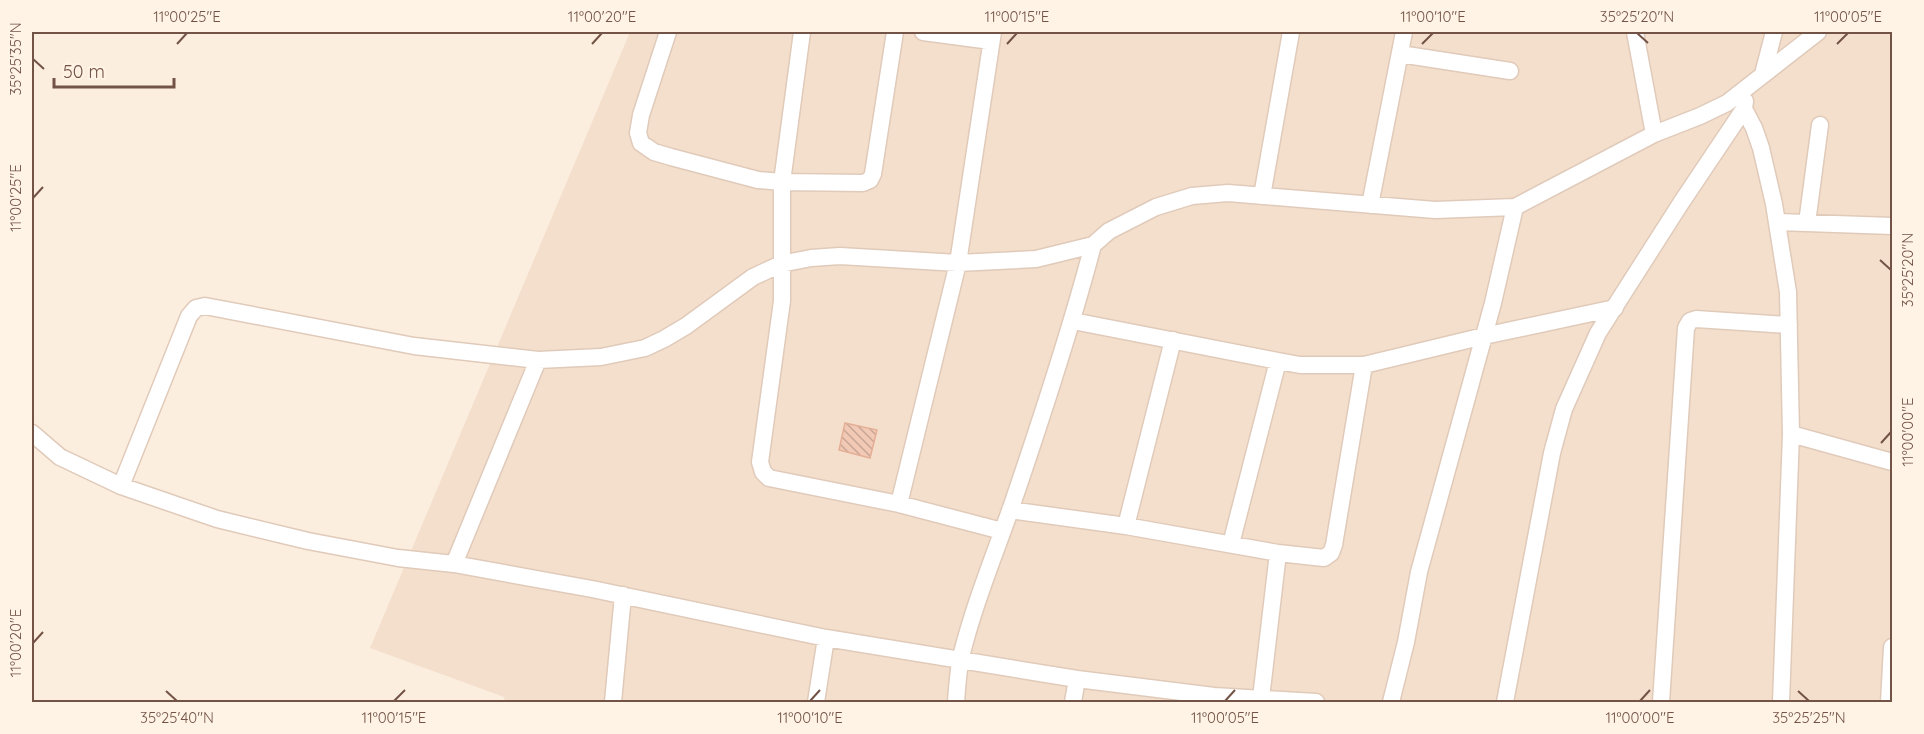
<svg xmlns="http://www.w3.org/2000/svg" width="1924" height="734" font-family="Quicksand,sans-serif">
	<defs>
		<pattern id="building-back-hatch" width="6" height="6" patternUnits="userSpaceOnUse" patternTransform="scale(1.5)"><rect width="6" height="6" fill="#f2c9b5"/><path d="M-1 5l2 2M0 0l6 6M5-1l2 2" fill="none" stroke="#c8a695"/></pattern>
	</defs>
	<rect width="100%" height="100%" fill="#fceede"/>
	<!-- residential -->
	<path fill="#f4dfcd" d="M630,32H1892V702H505L504,697L370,648Z"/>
	<!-- building -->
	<path fill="url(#building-back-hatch)" stroke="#e5ae96" stroke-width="1.5" d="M845,423L877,430L870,458L839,450Z"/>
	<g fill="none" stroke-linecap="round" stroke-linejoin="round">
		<defs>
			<path id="minor" d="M668,32L641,115L638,133L641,143L654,152L671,157L758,180L782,182L802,32
				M895,32L873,174L870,180L863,183L782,182V301L760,462L763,472L769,478L899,504
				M923,32L991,41
				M993,32L958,263L899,504L1002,531
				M1635,32L1654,134
				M1400,54L1510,71
				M1763,74L1774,32
				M1745,101L1744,109L1754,128L1761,148L1774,204L1788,292L1791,434L1781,702
				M1262,196L1291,32
				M1370,205L1404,32
				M1778,222L1892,226
				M1807,223L1820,125
				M1073,321L1278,361L1300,365H1364L1484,336L1615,308
				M32,433L60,457L121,486L217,519L308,541L398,558L454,564L592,589L826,638L1077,679L1214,696L1316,702
				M1791,434L1892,462
				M121,486L189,316L196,308L205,306L414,346L538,360L601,357L645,348L664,339L686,326L753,277L781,264L811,258L840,256L958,263L1036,259L1093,245L1109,231L1156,207L1192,196L1228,193L1435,210L1515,207L1654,134L1700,116L1727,103L1818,32
				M1010,510L1126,526L1278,553L1324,558L1331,553L1334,545L1364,365
				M1126,526L1173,340
				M1231,544L1278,361
				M454,564L538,360
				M1261,698L1278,553
				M613,702L623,595
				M816,702L826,638
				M956,702C957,688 958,672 961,657C974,604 995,554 1013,502C1042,417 1070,332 1093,245
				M1073,702L1077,679
				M1391,702L1406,642L1419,572L1493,303L1515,207
				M1505,702L1552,453L1564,409L1598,333L1681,203L1744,109
				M1661,702L1686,328L1690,321L1696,319L1789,325
				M1889,702L1892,647"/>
		</defs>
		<!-- minor casing -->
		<use href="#minor" stroke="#e0caba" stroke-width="19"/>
		<!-- minor -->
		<use href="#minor" stroke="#fff" stroke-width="16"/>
	</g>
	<!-- ticks -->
	<path fill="none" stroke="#725346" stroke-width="2" d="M1637,33L1648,43M177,44L187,33M592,44L602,33M1007,44L1017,33M1422,44L1433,33M1837,44L1848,33M33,59L44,69M33,198L43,187M1880,260L1891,270M1881,443L1891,432M33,643L43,632M166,691L177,701M1798,691L1809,701M394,701L405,690M810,701L820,690M1225,701L1235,690M1640,701L1650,690"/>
	<!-- border -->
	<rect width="1924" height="734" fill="none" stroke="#fff3e5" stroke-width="66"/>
	<!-- scale -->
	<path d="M54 78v9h120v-9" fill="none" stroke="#725346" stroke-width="3"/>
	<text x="63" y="78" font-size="18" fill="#725346" stroke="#fff3e5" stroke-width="4.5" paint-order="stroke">50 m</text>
	<rect x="33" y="33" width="1858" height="668" fill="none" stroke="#725346" stroke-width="2"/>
	<g font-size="15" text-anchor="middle" fill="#725346">
		<text x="187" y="22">11°00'25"E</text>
		<text x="602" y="22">11°00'20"E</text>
		<text x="1017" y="22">11°00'15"E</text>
		<text x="1433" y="22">11°00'10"E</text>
		<text x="1637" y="22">35°25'20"N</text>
		<text x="1848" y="22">11°00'05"E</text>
		<text transform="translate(16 59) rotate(-90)" y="5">35°25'35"N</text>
		<text transform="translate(16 198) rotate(-90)" y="5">11°00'25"E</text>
		<text transform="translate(1908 270) rotate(-90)" y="5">35°25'20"N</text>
		<text transform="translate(1908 432) rotate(-90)" y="5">11°00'00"E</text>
		<text transform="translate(16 643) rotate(-90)" y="5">11°00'20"E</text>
		<text x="177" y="723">35°25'40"N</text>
		<text x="394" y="723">11°00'15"E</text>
		<text x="810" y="723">11°00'10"E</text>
		<text x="1225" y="723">11°00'05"E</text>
		<text x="1640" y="723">11°00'00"E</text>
		<text x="1809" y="723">35°25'25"N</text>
	</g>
</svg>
